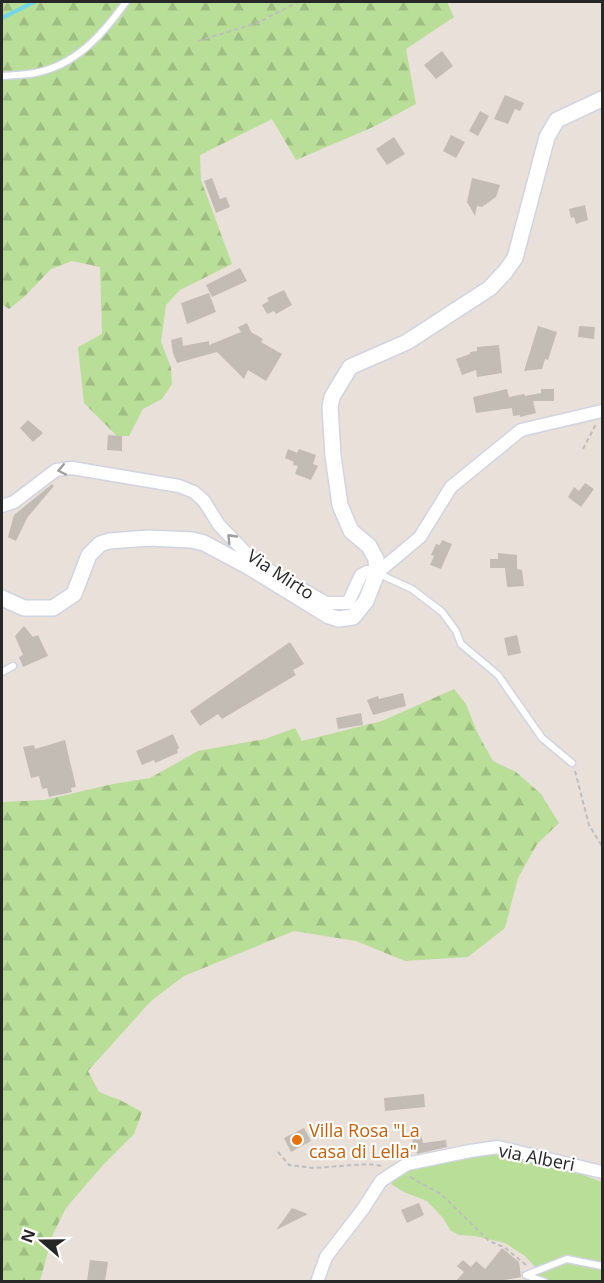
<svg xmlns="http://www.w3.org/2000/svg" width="604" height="1283" font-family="'Open Sans',sans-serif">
	<defs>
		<pattern id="forest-firs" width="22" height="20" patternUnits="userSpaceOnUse" patternTransform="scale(1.5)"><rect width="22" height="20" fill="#b9de97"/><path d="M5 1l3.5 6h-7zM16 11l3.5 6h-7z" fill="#9fbe82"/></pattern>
	</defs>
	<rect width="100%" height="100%" fill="#e9e0d9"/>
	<!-- grass -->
	<path fill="#b9de97" d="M492,1153L583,1175L602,1182V1281H538L537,1269L525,1256L505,1243L475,1236L459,1235L451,1231L443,1218L427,1201L404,1192L391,1184L404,1170L458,1158Z"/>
	<!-- forest -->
	<path fill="url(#forest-firs)" d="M2,2H447L454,17L406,49L416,104L373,127L296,160L272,119L200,155L201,180L232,264L180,290L166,305L161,342L171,368L172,384L162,399L143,409L129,436H117L84,403L78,347L102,334L100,267L72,261L51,269L24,297L9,309L2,304Z
		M454,689L466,704L477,732L493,761L516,772L541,794L559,823L537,844L518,878L505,928L468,957L405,961L356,941L294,931L184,976L151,1001L88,1071L99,1092L120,1100L142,1112L134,1134L104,1164L66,1208L53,1234L40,1281H2V802L44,800L113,784L150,778L198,751L265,739L295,728L302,741L382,721Z"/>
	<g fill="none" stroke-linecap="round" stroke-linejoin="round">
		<!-- stream -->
		<path stroke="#70d7e8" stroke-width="4" d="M2,18L34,2"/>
	</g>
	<!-- building -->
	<path fill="#c2bcb5" d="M442,51L453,66L436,79L424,65Z
		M505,95L524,103L520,111L515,109L508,124L494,119Z
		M480,111L489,116L478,136L469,131Z
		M451,135L465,142L456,158L443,151Z
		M394,137L405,154L387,165L376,149Z
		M212,178L220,199L226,197L230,207L216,213L204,181Z
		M472,178L500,185L496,197L482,207L477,206L475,216L467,202Z
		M585,205L588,220L576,224L574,217L571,218L569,209Z
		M240,268L247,281L212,297L206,285Z
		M284,290L292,305L276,314L274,311L267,314L262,305L269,301L267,298Z
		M209,293L216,312L187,324L181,303Z
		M247,323L251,332L263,339L261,342L282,354L266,381L248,370L244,379L217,352L177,363L173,353L171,340L182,337L183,346L209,341V345L241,332L238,327Z
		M538,326L557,332L548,360L545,359L542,369L524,371Z
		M579,326L595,327L594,339L578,337Z
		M499,345L502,373L477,377L476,370L462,375L456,359L470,354V352L477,351V347Z
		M507,389L509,397L524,394L525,396L541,393V389H554V401H533L536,413L520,417V415L513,416L512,408L476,413L473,397Z
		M28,420L43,433L33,442L20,428Z
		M108,435L122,436V451L107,450Z
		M288,449L297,453L299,449L316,455L313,464L318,466L311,480L295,474L298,466L293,465L294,462L285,458Z
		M585,483L594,489L581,507L568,497L574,487L579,491Z
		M52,484L54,486L27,518L16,541L8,537L14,515Z
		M442,540L452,544L441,569L430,565L434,556L431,555L436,544L440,545Z
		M498,553L517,555V569L522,570L524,586L507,587L505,568H490V559H498Z
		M24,626L33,637L38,635L48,656L23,667L19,657L23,655L15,636Z
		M517,635L521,653L508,656L504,638Z
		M290,642L304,664L293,670L296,675L222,719L218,714L200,726L190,711Z
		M403,693L406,706L373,715L367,700L378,696L379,699Z
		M361,713L363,725L338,729L336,718Z
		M173,734L179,748L177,750L178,753L155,763L154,760L142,765L136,751Z
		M65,740L76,787L71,788L72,792L49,797L47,788L42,789L39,776L31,778L23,747L34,745L35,749Z
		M424,1094L425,1107L385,1111L384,1098Z
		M304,1128L311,1141L291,1152L284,1138Z
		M420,1131L423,1143L446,1140L447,1147L417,1154L410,1134Z
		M419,1203L424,1215L407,1223L401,1210Z
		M292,1208L308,1214L276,1230Z
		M502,1248L519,1262L521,1277L500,1281H456L464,1272L457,1266L463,1260L471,1267L476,1261L485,1269Z
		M90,1260L108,1262L105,1281H87Z"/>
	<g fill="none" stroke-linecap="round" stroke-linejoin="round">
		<defs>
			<path id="service" d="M2,76C12,75 24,75 35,73C76,65 102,35 126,2
				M377,573L412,589L442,612L456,631L461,644L498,675L542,738L572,763
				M2,672L13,666
				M545,1282L526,1275L567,1259L602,1266"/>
			<path id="minor" d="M2,506L14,502L56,470L72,468L179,486L194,492L204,501L219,525L248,555L267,569L326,603H348L361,575L367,572L377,573L420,537L451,487L521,430L602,411
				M317,1282L326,1257L363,1209L381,1181L407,1164L470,1151L498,1147L602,1172"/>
			<path id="tertiary" d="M2,598L24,608H53L74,594L89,555L100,544L109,541L149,538L192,540L204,543L249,567L329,616L338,619L353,617L366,601L377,573L376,559L369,546L351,531L340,505L333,456L330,407L332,397L350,367L407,342L490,288L505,272L515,258L547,137L557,120L602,99"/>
		</defs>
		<!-- service casing -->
		<use href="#service" stroke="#cfd4e0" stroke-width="9"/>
		<!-- minor casing -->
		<use href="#minor" stroke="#cfd4e0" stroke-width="15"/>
		<!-- tertiary casing -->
		<use href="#tertiary" stroke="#cfd4e0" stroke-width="18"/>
		<!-- path -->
		<path stroke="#bebebe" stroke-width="2" stroke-dasharray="4.5 3" stroke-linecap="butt" d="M198,41L257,23L298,2
			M583,449L596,424
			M575,771L589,825L602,846
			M278,1152L289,1165L314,1168L368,1164L383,1166
			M410,1177L441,1194L489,1241L504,1247L526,1265"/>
		<!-- service -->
		<use href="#service" stroke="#fff" stroke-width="6"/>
		<!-- minor -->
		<use href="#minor" stroke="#fff" stroke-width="12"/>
		<!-- tertiary -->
		<use href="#tertiary" stroke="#fff" stroke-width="15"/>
	</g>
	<!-- one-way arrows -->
	<defs><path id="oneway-chevron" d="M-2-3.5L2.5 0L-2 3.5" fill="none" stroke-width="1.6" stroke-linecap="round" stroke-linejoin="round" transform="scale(1.5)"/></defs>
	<g stroke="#9e9e9e">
		<use href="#oneway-chevron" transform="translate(62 470) rotate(168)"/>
		<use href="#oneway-chevron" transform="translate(231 538) rotate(-134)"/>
	</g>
	<!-- markers -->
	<circle fill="#e8710a" stroke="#fff" stroke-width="2" cx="297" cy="1140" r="6"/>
	<g text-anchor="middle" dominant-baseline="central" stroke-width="4.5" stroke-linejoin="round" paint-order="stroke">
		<!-- street labels -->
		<g font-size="18" fill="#272727" stroke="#fff">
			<text transform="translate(281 574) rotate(33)">Via Mirto</text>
			<text transform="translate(537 1157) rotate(11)">via Alberi</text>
		</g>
		<!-- food labels -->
		<g font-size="18" fill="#c56008" stroke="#fff" text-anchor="start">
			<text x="309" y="1130">Villa Rosa "La<tspan x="309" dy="21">casa di Lella"</tspan></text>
		</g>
	</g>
	<!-- border -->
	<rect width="604" height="1283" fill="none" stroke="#272727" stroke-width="6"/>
	<!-- north arrow -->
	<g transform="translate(42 1241) rotate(290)" stroke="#ffffff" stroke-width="4.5" paint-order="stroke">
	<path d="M0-4.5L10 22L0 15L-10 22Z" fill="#272727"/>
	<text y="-9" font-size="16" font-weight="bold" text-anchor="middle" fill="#272727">N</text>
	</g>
</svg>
